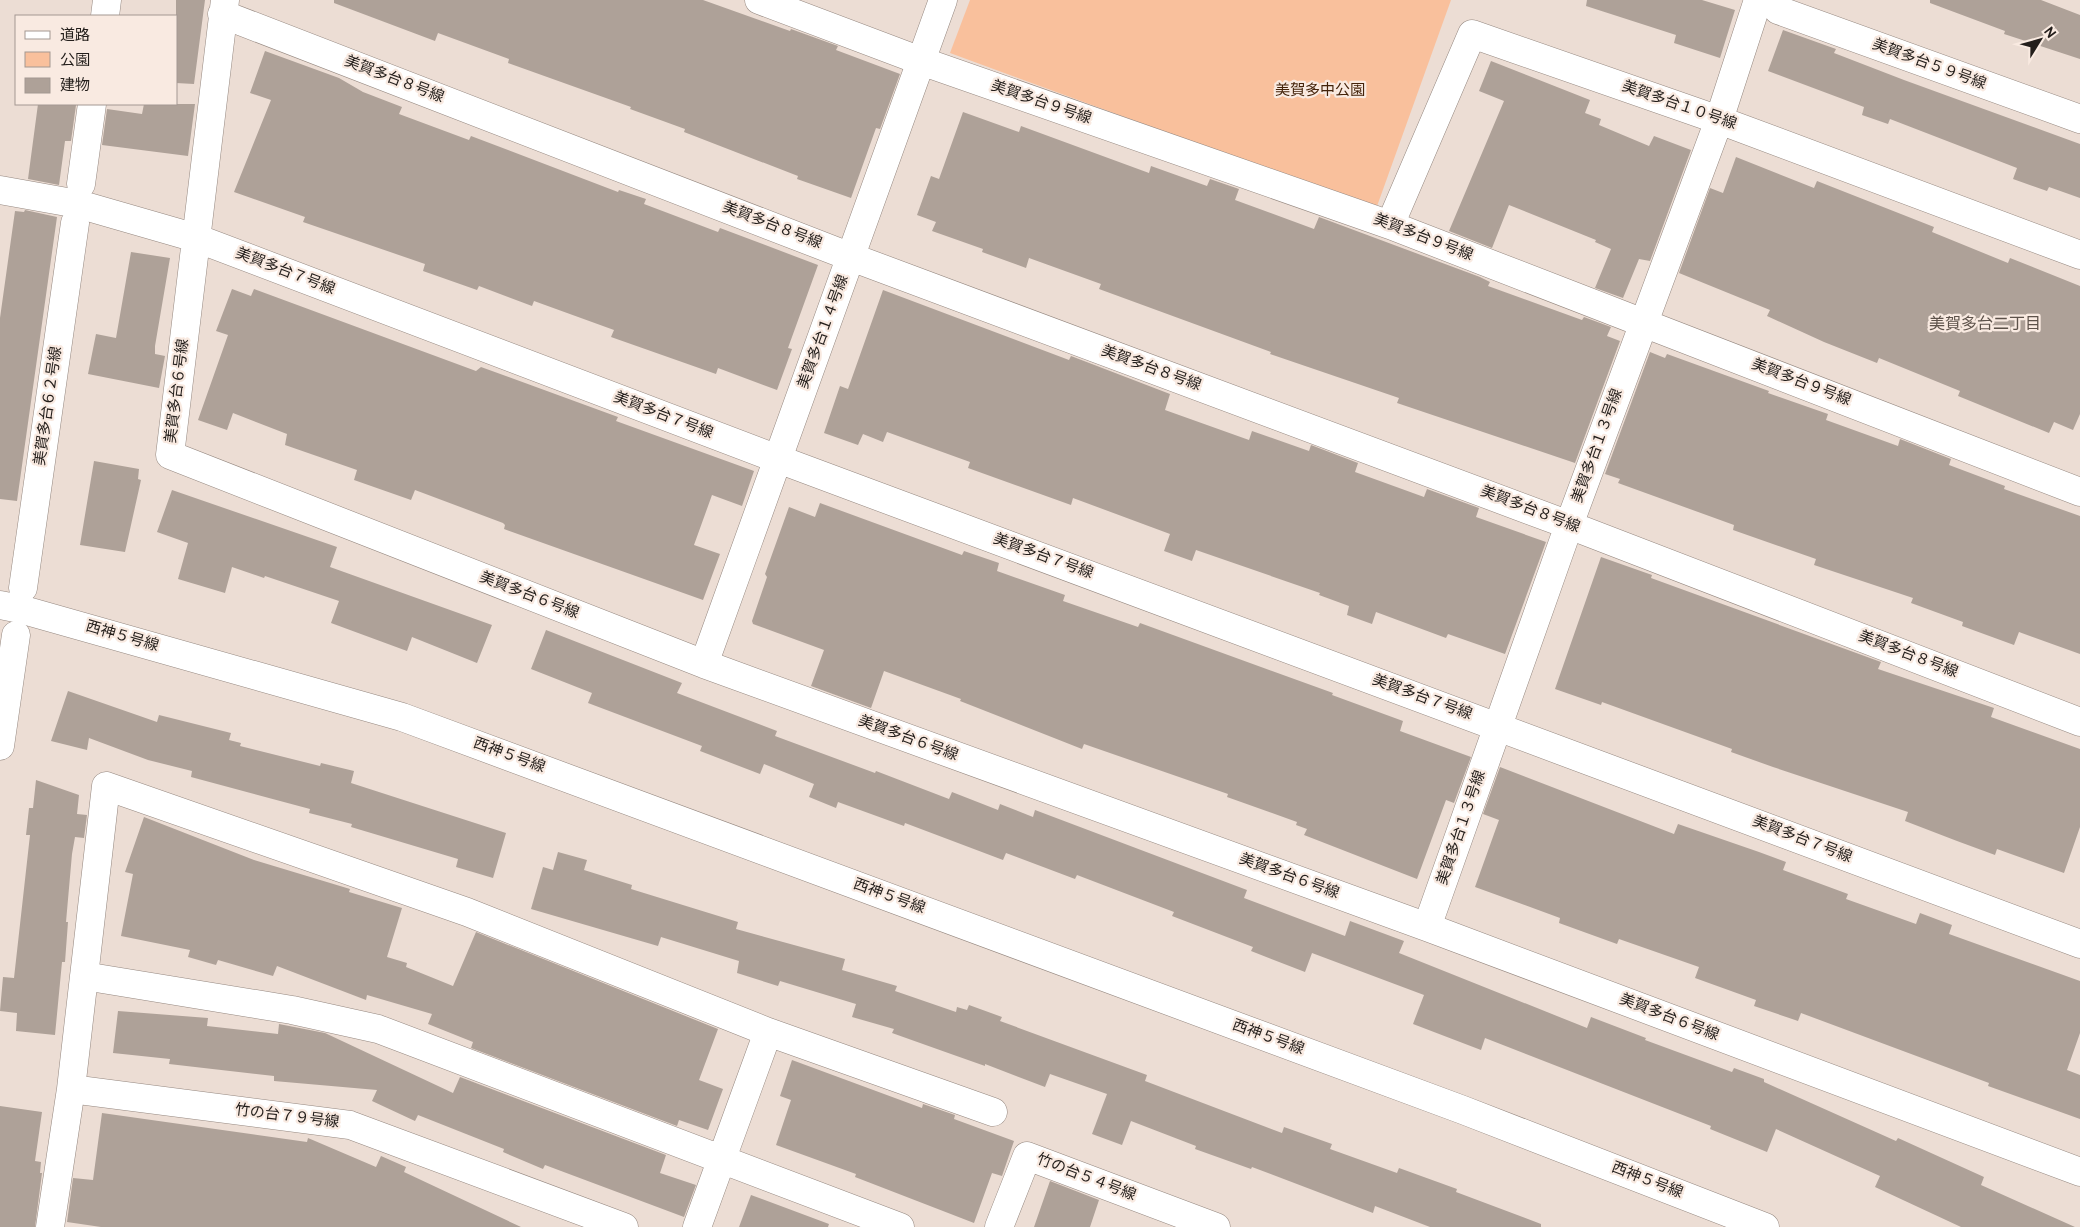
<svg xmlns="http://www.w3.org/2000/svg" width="2080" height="1227" font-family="Overpass,'Noto Sans JP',sans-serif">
	<rect width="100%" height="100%" fill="#ecddd4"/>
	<!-- green -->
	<path fill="#f9c09c" d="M970,0H1451L1376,209L950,53Z"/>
	<!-- building -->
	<path fill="#aea198" d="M176,0H205L194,84L176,83Z
		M334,0H703L790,31L791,29L838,46L836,50L900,74L880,129L876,128L851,198L797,179L798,176L684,132L685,129L630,109L631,107L508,63L509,59L438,33L435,41L334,3Z
		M1587,0H1702L1735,10L1720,58L1674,43L1676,35L1586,6Z
		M1930,0H2041L2080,15V59L2004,34L2005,31L1930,3Z
		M1783,30L1836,49L1834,53L1904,80L2080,144V198L2049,187L2047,191L2013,179L2017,168L1890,119L1888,124L1862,115L1864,107L1768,71Z
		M265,51L339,78L363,92L402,107L399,114L469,140L471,136L618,192L619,190L646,199L644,204L718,232L720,228L818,265L788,348L792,349L777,390L718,368L716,374L611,337L614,330L534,301L532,306L479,286L477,290L423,271L425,264L303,222L305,217L234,192L271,100L250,93Z
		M1491,61L1590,100L1585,113L1601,119L1599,125L1649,146L1654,136L1691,150L1650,261L1639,259L1623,298L1595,288L1611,249L1595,242L1596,240L1509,205L1492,248L1449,231L1504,101L1479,91Z
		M38,104L76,105L71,141H65L59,185L28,179Z
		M144,104H195L188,156L102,145L107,109L142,114Z
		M963,112L1019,132L1021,126L1149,173L1151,166L1207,186L1210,179L1239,189L1235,200L1314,229L1319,217L1480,277L1490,282L1488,286L1582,320L1584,317L1611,327L1607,336L1620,341L1575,463L1397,403L1399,398L1270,354L1271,352L1099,289L1101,284L1029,258L1026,268L982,252L983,249L932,231L936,222L917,215L931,176L939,179Z
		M1736,157L1814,188L1817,181L1934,227L1932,232L2008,263L2010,258L2080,286V414L2073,430L2054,422L2049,433L1958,396L1960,391L1879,358L1877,363L1824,342L1767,316L1770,310L1679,273L1710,188L1723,193Z
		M25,210L57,217L17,501L0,499V318L15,211L24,212Z
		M131,252L170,258L155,346V354L165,356L159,388L88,374L96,334L116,338Z
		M232,289L251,296L254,289L476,371L481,367L618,417L616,421L754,471L742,506L712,495L694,545L720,554L703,600L504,529L505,525L503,523L415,490L411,500L354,480L357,470L285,445L287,434L233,413L227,430L198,420L228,335L216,331Z
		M883,290L1069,360L1071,356L1170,394L1165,410L1249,440L1252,431L1309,451L1311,445L1358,463L1355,472L1424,497L1427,489L1479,508L1476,517L1546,542L1505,654L1448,634L1446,638L1376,612L1372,624L1347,615L1349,606L1319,595L1320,593L1196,550L1192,561L1164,551L1170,534L1073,498L1071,505L968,468L970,462L887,432L883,442L863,434L858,445L824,433L840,386L848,389Z
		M1650,352L1665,358L1667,354L1769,391L1768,393L1828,414L1826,420L1898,446L1900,439L1951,459L1949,465L2005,486L2004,489L2080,516V654L2019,632L2014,645L1962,626L1963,622L1911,603L1913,598L1814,565L1816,559L1733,530L1734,525L1618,483L1620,479L1605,474Z
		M94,461L139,469L138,479L141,480L125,552L80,545Z
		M172,490L337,547L330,567L492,625L477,663L412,637L407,651L331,623L339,601L265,576L264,578L232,567L225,593L178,579L188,543L157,532Z
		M820,503L962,555L964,551L999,563L997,571L1065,595L1063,601L1138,627L1140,623L1333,693L1332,695L1403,721L1400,731L1471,757L1454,803L1446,800L1417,879L1304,835L1307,829L1296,825L1297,822L1227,797L1228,794L1084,744L1082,749L960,701L961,699L884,671L871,708L811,686L824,650L753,624L752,621L767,577L765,574L789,507L815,517Z
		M1601,557L1652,575L1651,578L1881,662L1878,669L1994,708L1991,717L2080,749V827L2064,873L1997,849L1995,855L1957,841L1905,821L1908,812L1773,767L1731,752L1732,749L1602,702L1601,705L1555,689Z
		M546,630L682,683L677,693L777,731L775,736L875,773L876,771L949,799L952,792L998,810L1000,804L1033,817L1035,810L1247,890L1244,898L1345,936L1350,921L1404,941L1399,953L1587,1028L1591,1017L1646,1038L1645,1040L1732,1072L1734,1068L1764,1079V1082L1896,1141L1898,1138L1984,1177L1981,1185L2075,1227H1961L1875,1187L1880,1176L1776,1129L1767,1152L1710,1129L1711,1126L1485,1038L1481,1050L1413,1024L1424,995L1312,953L1305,972L1251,951L1253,947L1172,916L1174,912L1077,875L1075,879L1006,853L1003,860L905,823L904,826L838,802L836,808L809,797L814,784L764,764L760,774L700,751L702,746L588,703L592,693L531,669Z
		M68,691L157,722L159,715L231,733L229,740L241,743L240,746L320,766L321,763L354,771L351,783L506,833L493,878L456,867L458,859L351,827L352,824L309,813L310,809L191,777L192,771L148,760L89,738L87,750L51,741Z
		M1500,767L1674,834L1678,824L1759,852L1786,862L1783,870L1848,894L1846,899L1916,924L1920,913L1952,925L1949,934L2080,981V1033L2067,1070L2080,1075V1119L1988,1086L1989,1083L1801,1013L1798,1021L1754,1006L1756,1000L1695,978L1699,967L1619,939L1617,944L1559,923L1560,918L1475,887L1499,820L1483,814Z
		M36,780L79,795L77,814L87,815L84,838L75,837L72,854L66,922H68L65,962H62L55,1035L16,1031L17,1013L0,1011L3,977L14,978L30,835H26L29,808H33Z
		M144,817L254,860L350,889L349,892L402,908L387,957L407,963L406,967L453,986L476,932L718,1029L699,1080L723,1089L708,1130L679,1120L677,1126L471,1048L473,1042L428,1024L432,1014L367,995L366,1000L277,966L273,976L218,960L216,965L188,957L190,950L121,936L133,874L125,872Z
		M558,852L587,860L584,870L632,885L631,889L738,922L736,929L845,959L842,970L897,986L895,991L956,1012L957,1007L967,1010L969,1005L1002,1017L1000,1021L1147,1075L1145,1081L1282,1133L1284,1127L1332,1144L1330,1149L1397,1173L1399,1168L1457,1189L1456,1192L1541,1224V1227H1430L1375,1206L1373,1213L1252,1167L1251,1169L1195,1149L1196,1146L1131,1121L1122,1145L1092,1134L1107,1094L1050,1074L1045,1087L985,1064V1066L951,1054L892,1033L894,1029L852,1017L856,1004L780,981L778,986L737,973L739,961L661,937L658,946L531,909L543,867L553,870Z
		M118,1011L208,1018L207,1026L278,1034L279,1024L325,1033L453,1093L460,1077L666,1155L660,1173L696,1185L684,1217L545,1165L543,1169L503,1152L504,1149L418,1115L415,1121L372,1101L377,1090L274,1081V1076L169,1064L170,1059L113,1053Z
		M792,1060L922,1108L923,1104L955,1115L954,1119L1014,1141L1002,1176L992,1173L974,1223L855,1177L856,1174L776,1145L791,1100L780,1096Z
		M0,1106L42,1112L35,1161L41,1162L40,1173H42L35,1227H0Z
		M102,1113L307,1142L308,1138L376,1167L381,1156L406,1167L404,1172L521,1227H101L67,1222L73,1178L93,1180Z
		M1050,1181L1099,1200L1090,1227H1034Z
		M751,1195L829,1224L828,1227H739Z"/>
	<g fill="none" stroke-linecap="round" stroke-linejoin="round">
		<defs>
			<path id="pedestrian" d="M1778,10L2080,119
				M105,16L107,0
				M81,184L92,104
				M23,588L75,223
				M0,746L16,635"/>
			<path id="minor" d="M225,0L170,455L704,664L1427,927L2080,1172
				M759,0L921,61L1390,225L2080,492
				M222,14L851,257L1569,525L2080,722
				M0,190L78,204L196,238L778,459L2080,944
				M1390,225L1472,34L1719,120L2080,255
				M704,664L943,0
				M1427,927L1569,525L1719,120L1758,0
				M84,976L292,1010L378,1029L900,1227
				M71,1089L106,786L467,912L768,1032L993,1112
				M50,1227L71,1089L350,1125L624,1227
				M697,1227L768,1032
				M999,1227L1027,1156L1216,1227"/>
			<path id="tertiary" d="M0,605L20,609L402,717L1463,1110L1765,1227"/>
		</defs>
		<!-- pedestrian casing -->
		<use href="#pedestrian" stroke="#958880" stroke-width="29"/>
		<!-- minor casing -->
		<use href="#minor" stroke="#958880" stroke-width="29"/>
		<!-- tertiary casing -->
		<use href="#tertiary" stroke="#958880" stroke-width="29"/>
		<!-- pedestrian -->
		<use href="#pedestrian" stroke="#fff" stroke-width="28"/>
		<!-- minor -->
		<use href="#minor" stroke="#fff" stroke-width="28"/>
		<!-- tertiary -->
		<use href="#tertiary" stroke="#fff" stroke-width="28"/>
	</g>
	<g text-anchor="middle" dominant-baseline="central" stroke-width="4.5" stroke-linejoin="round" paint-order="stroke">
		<!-- street labels -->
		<g font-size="15" fill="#231e1b" stroke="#f9eae1">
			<text transform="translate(1929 65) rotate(20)">美賀多台５９号線</text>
			<text transform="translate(394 80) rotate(21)">美賀多台８号線</text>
			<text transform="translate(1041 103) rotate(19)">美賀多台９号線</text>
			<text transform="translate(1679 106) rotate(19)">美賀多台１０号線</text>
			<text transform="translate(772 226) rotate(21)">美賀多台８号線</text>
			<text transform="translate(1423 238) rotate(21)">美賀多台９号線</text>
			<text transform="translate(285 272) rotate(21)">美賀多台７号線</text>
			<text transform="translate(824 332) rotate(-70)">美賀多台１４号線</text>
			<text transform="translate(1151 369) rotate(20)">美賀多台８号線</text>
			<text transform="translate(1801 383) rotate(21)">美賀多台９号線</text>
			<text transform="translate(178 391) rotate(-83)">美賀多台６号線</text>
			<text transform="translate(49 406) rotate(-82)">美賀多台６２号線</text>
			<text transform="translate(663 416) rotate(21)">美賀多台７号線</text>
			<text transform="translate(1598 446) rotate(-70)">美賀多台１３号線</text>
			<text transform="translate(1530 510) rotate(21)">美賀多台８号線</text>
			<text transform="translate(1043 557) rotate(20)">美賀多台７号線</text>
			<text transform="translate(529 596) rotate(21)">美賀多台６号線</text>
			<text transform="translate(122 637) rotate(16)">西神５号線</text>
			<text transform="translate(1908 655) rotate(21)">美賀多台８号線</text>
			<text transform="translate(1422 698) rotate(20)">美賀多台７号線</text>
			<text transform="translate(908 739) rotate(20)">美賀多台６号線</text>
			<text transform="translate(509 756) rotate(20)">西神５号線</text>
			<text transform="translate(1462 828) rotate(-71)">美賀多台１３号線</text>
			<text transform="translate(1802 840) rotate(21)">美賀多台７号線</text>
			<text transform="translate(1289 877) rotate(20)">美賀多台６号線</text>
			<text transform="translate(889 897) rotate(20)">西神５号線</text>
			<text transform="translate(1669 1018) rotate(21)">美賀多台６号線</text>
			<text transform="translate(1268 1038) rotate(20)">西神５号線</text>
			<text transform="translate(287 1117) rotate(7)">竹の台７９号線</text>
			<text transform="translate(1086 1178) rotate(21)">竹の台５４号線</text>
			<text transform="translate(1647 1181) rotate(21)">西神５号線</text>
		</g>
		<!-- park labels -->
		<g font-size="15" fill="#44230a" stroke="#f9eae1">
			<text x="1320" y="91">美賀多中公園</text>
		</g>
		<!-- neighbourhood labels -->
		<g font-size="16" fill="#5d524a" stroke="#f9eae1">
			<text x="1985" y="325">美賀多台二丁目</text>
		</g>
	</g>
	<!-- legend -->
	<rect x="15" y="15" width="162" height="90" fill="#f9eae1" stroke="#a39892"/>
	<rect x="25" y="31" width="25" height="8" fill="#ffffff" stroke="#a39892"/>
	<text x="60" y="40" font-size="15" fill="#231e1b">道路</text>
	<rect x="25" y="52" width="25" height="15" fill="#f9c09c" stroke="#a39892"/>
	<text x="60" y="65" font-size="15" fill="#231e1b">公園</text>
	<rect x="25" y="78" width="25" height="15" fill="#aea198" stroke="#a39892"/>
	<text x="60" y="90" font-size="15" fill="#231e1b">建物</text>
	<!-- north arrow -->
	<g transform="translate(2040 40) rotate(53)" stroke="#f9eae1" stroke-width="4" paint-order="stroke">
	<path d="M0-4L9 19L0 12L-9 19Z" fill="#231e1b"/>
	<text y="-8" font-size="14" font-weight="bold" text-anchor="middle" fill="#231e1b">N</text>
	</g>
</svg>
